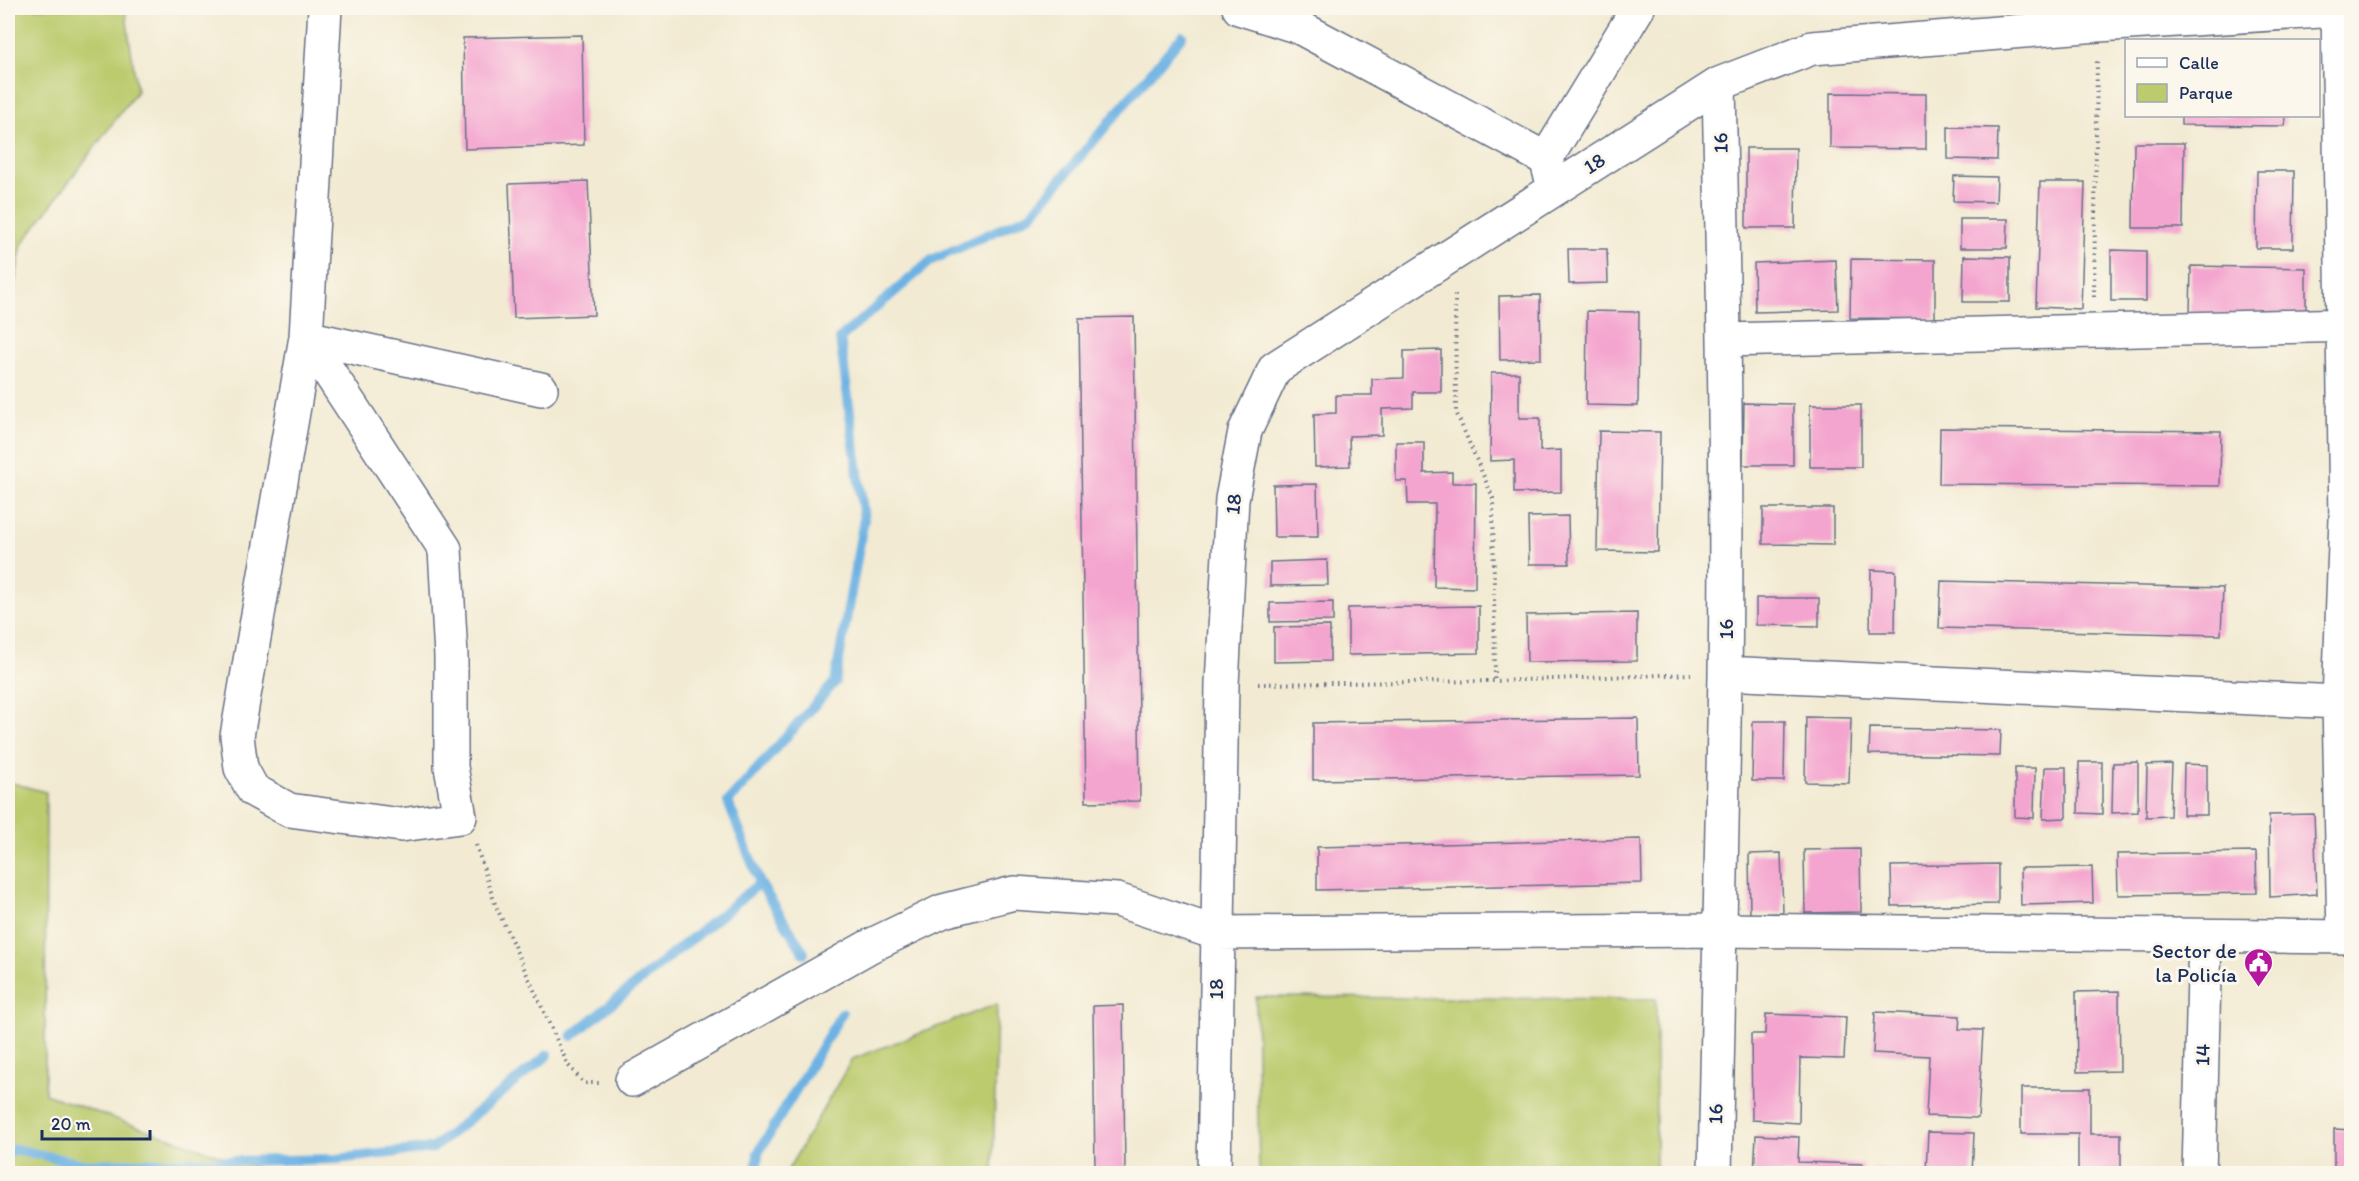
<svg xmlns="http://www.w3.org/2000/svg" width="2359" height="1181" font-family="Itim,sans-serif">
	<rect width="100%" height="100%" fill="#fbf7ec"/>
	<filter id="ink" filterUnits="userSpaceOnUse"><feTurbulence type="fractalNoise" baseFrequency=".0167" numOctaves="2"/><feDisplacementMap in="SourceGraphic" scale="12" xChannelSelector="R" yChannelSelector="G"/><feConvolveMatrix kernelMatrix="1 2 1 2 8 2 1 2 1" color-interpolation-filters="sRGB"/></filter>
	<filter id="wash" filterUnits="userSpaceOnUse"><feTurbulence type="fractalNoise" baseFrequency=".008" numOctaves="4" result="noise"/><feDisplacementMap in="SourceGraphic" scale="24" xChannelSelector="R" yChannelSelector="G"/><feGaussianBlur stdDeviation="1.35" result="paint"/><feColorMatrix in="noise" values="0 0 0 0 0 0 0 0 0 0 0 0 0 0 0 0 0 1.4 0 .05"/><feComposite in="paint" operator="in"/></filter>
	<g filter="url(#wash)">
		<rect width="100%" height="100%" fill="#f2ead2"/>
		<!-- green -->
		<path fill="#bbcb6d" stroke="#6b7d66" stroke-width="1.5" d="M8,8H125L137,91L22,244L8,317Z
			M8,782L46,792L45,1094L270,1173H8Z
			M1256,997L1656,999V1173H1259Z
			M997,1004L993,1173H786L852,1059Z"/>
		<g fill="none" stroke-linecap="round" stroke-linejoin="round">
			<!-- stream -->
			<path stroke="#6db2e3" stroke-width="10" d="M804,953L760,883L728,802L835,682L864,519L840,338L932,260L1031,215L1182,36
				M572,1036L760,883
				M8,1154L15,1149L82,1164L337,1159L433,1148L548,1055
				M756,1174L758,1153L842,1013"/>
		</g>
		<g id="blocks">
			<!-- building -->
			<path fill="#f4a5cf" d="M582,35L584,145L465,149L463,38Z
				M1830,93L1926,94V149L1830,148Z
				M2181,116H2286L2285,126L2181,125Z
				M1948,127L1998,128L1997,160L1948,159Z
				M2134,143H2184L2183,228H2133Z
				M1746,148H1796L1795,228H1746Z
				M2257,171H2294L2293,248H2256Z
				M1954,176L1997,177L1996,202L1953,201Z
				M588,181L594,315L514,318L509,184Z
				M2040,182H2085L2081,309L2036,307Z
				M1960,219H2008L2007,248H1960Z
				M1568,249H1607L1608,283L1569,284Z
				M2111,250L2146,251V301H2111Z
				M1964,256L2010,257V302H1963Z
				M1851,259L1935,260V319L1850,318Z
				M1836,260L1838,310L1755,312L1754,263Z
				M2191,266L2306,268V316L2190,315Z
				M1540,295L1541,359L1500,360L1499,296Z
				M1587,311L1639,312L1638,406L1586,405Z
				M1134,317L1140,801L1086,802L1079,318Z
				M1441,350V392H1413V408L1382,409V435L1349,436L1350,466L1315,467L1314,414L1336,413V395H1372V379L1404,378V351Z
				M1491,373H1519V418H1540V451L1561,450V492L1514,493V460L1490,461Z
				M1744,403L1793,404V465H1743Z
				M1810,405H1861V467H1810Z
				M1940,428L2221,431L2220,486L1939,484Z
				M1599,431L1660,432L1658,552L1597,551Z
				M1396,442H1424V473L1452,472V483H1476L1475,588L1434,587L1435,504H1408L1407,481H1396Z
				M1317,484L1318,537H1274L1273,485Z
				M1763,508H1833V545L1763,544Z
				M1568,516L1569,564H1529L1528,517Z
				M1327,560L1328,585L1270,586V562Z
				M1871,570L1896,571L1895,632H1870Z
				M1941,581L2223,588L2221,635L1939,628Z
				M1756,598H1819V626L1756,625Z
				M1333,602V621L1270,622V603Z
				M1479,606V653L1348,655V608Z
				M1637,613V661L1527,662L1526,615Z
				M1330,626V661L1274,662V627Z
				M1806,717L1851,718L1849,783L1805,782Z
				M1638,718L1639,775L1313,780V723Z
				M1753,721H1785L1784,781H1752Z
				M1870,728L2001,730L2000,756L1869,754Z
				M2079,762H2102V814L2078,813Z
				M2138,762V812L2112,813L2113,763Z
				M2172,764L2170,816L2146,817L2147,765Z
				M2184,764L2207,765V815H2183Z
				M2045,767H2066V818L2043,819Z
				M2015,768H2035L2034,818L2015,817Z
				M2314,814L2317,894L2270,897L2269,815Z
				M1641,839L1642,883L1317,890V847Z
				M1860,849L1861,912L1805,913L1804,850Z
				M2256,852L2257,893L2118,895L2117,854Z
				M1781,853L1783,913L1750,914L1749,854Z
				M1998,864V904L1892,906L1891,866Z
				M2092,867L2093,903L2021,905L2020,868Z
				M2119,991L2120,1071L2077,1072L2076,992Z
				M1123,1005L1125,1171L1095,1172L1093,1006Z
				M1875,1012L1960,1016L1959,1029L1983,1030L1978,1118L1926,1116L1929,1056L1873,1053Z
				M1766,1014L1846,1017L1844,1059L1800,1058L1799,1123L1752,1120L1751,1034H1765Z
				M2021,1088H2090V1134H2121V1174H2078V1134H2021Z
				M2334,1129L2352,1130V1174H2334Z
				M1928,1132L1974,1133L1972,1174H1874V1169L1926,1172Z
				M1756,1135L1799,1137L1798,1162L1863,1164V1174H1754Z"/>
		</g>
	</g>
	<g filter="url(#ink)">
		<use href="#blocks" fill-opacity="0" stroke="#667087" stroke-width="1.5"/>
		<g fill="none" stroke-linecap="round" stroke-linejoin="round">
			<defs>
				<path id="minor" d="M1239,8L1299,27L1546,159
					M2338,8L2346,519L2339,702L2344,937
					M1552,180L1546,159L1638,8
					M306,337L445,549L451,656V767L460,817L401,825L289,810L253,790L241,768L237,736L306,337L325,8
					M306,337L541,389
					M1725,340L2352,325
					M1725,673L2339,702
					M632,1080L870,946L943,911L1014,893L1117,900L1216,933L1717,930L2352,937
					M1214,1174L1222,684L1232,499L1245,431L1275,368L1719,84L1812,48L2098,25L2352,9
					M1715,1174C1717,1007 1721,841 1725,675C1728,478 1723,281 1719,84
					M2199,1174L2205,936"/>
			</defs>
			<!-- minor casing -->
			<use href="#minor" stroke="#667087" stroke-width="36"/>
			<!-- path -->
			<path stroke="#667087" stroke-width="4" stroke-dasharray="1.5 4.5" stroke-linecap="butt" d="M1455,295L1456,412L1493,498L1495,681
				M2094,297L2097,59
				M1258,684L1495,681L1691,674
				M476,845L495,904L568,1065L584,1083H599"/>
			<!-- minor -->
			<use href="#minor" stroke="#fff" stroke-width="33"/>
		</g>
	</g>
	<!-- icons -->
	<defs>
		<symbol id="civic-pin" viewBox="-11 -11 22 30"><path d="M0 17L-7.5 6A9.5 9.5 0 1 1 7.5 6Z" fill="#b5179e" stroke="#fbf7ec"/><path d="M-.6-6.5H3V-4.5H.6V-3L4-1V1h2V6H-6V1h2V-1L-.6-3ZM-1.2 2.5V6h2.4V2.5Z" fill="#fff"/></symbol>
	</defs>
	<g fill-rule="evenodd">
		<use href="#civic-pin" x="2242" y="946" width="33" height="45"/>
	</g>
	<g text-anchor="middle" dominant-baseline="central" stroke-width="6" stroke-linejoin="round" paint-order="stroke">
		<!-- street labels -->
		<g font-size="21" fill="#1b2f5e" stroke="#fbf7ec">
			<text transform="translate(1720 143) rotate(-91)">16</text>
			<text transform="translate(1594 163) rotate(-33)">18</text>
			<text transform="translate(1233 504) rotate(-84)">18</text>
			<text transform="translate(1725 629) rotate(-90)">16</text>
			<text transform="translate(1215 989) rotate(-90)">18</text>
			<text transform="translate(2202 1055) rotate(-89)">14</text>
			<text transform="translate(1715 1114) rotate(-89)">16</text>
		</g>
		<!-- poi labels -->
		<g font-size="21" fill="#1b2f5e" stroke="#fbf7ec" text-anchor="end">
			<text x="2237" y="950">Sector de<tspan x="2237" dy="24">la Policía</tspan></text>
		</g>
	</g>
	<!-- margin -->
	<rect width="2359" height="1181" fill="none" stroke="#fbf7ec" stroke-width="30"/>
	<!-- legend -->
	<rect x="2125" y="39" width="195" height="78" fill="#fbf7ec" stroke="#a1a7b3" stroke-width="1.5"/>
	<rect x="2137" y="58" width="30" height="9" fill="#ffffff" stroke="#a1a7b3" stroke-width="1.5"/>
	<text x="2179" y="69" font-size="18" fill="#1b2f5e">Calle</text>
	<rect x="2137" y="84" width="30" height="18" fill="#bbcb6d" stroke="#a1a7b3" stroke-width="1.5"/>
	<text x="2179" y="99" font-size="18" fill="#1b2f5e">Parque</text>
	<!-- scale -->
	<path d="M42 1130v9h108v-9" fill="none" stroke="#1b2f5e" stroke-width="3"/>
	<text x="51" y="1130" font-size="18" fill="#1b2f5e" stroke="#fbf7ec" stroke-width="4.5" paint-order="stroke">20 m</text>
</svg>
